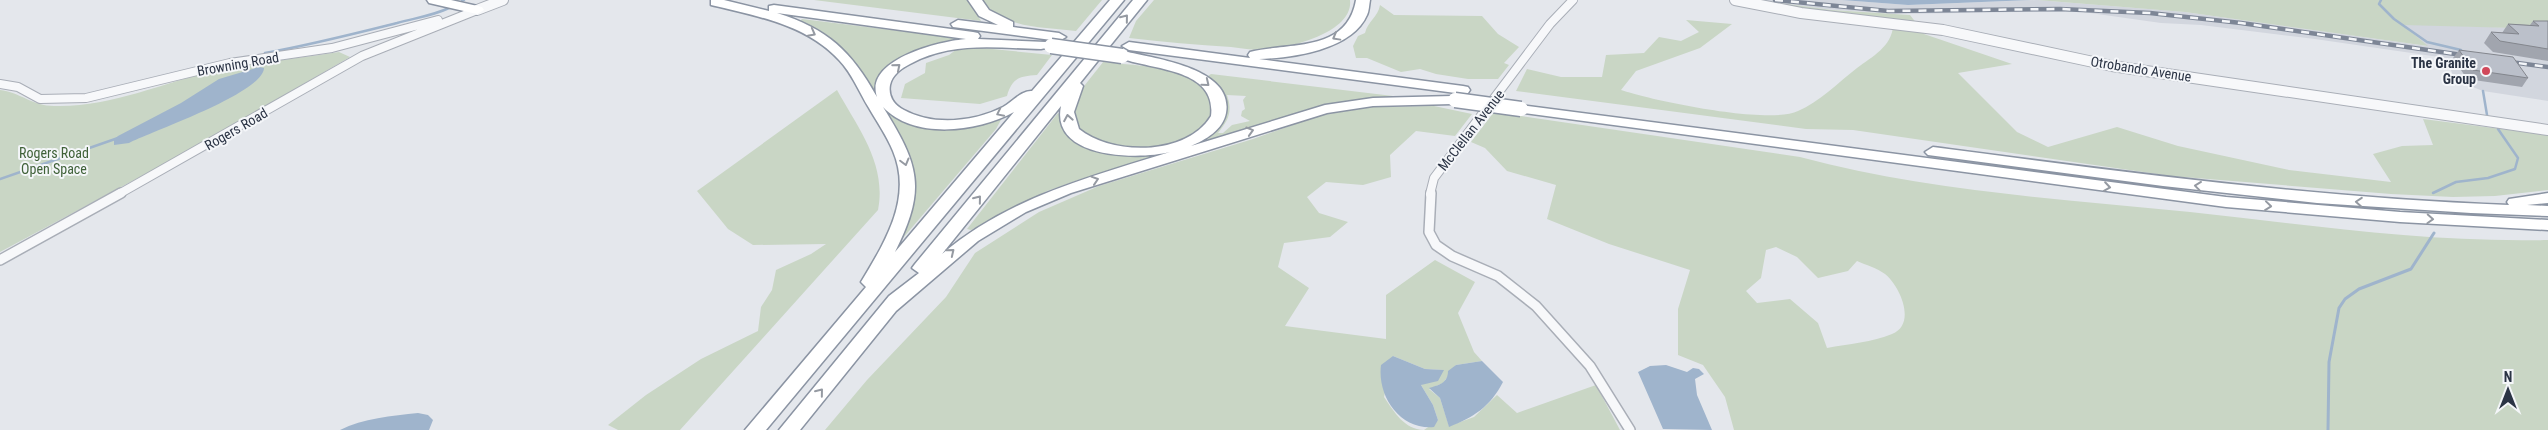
<svg xmlns="http://www.w3.org/2000/svg" width="2548" height="430" font-family="'Roboto Condensed',sans-serif">
	<rect width="100%" height="100%" fill="#e4e7ec"/>
	<!-- built -->
	<path fill="#d2d6de" d="M1758,0H1842L1908,5L2037,0L2185,12L2427,46L2402,24L2548,29V101L2483,91L2455,80L2446,58L2315,39L2201,25L2161,23L2076,11L1895,14L1825,9Z"/>
	<!-- green -->
	<path fill="#c9d6c5" fill-rule="evenodd" d="M814,0H969L981,21Z
		M982,0H1102L1076,31C1044,27 1002,29 982,0Z
		M1154,0H1350C1354,33 1287,49 1262,50C1252,50 1241,48 1231,47C1197,45 1163,42 1129,38L1136,21Z
		M1758,0L1832,10L1910,15L1917,24L1812,12Z
		M2037,0H2548V29L2403,25L2428,46L2185,12Z
		M1380,5L1394,15L1482,16L1498,34L1519,47L1504,63L1509,65L1498,79H1468L1436,74L1420,69L1401,72L1367,58H1356L1353,46L1358,36L1365,33C1368,21 1378,17 1380,5Z
		M802,19L964,39L924,47L905,57L878,98C870,90 867,81 862,72C847,47 823,35 800,21Z
		M1686,20L1732,24L1700,48L1636,71L1621,90C1654,101 1769,125 1798,111C1819,102 1839,82 1857,68C1872,57 1892,46 1893,26L1920,28L1924,34L2012,64L1958,73L2017,132L2048,147L2117,127L2178,146L2289,170L2391,182L2373,154L2402,146L2433,145L2423,119L2548,135V190L2495,196L2453,197L2391,194L2171,176L1853,130L1806,129L1516,91L1527,69L1561,77H1602L1606,55L1644,53L1659,37L1681,41L1699,32Z
		M982,48L1052,55L1037,75C1020,76 1012,78 1007,96L980,104L901,98L905,84L925,73L926,63L949,55L957,49Z
		M339,52L350,57L190,150L0,252V90C19,92 33,106 54,106C108,108 162,83 214,71C255,62 297,59 339,52Z
		M1103,62C1129,65 1158,65 1182,75C1218,90 1222,122 1186,140C1159,153 1123,151 1097,140C1085,135 1071,125 1073,110C1075,93 1094,75 1103,62Z
		M1211,74L1393,96L1396,99L1317,108L1196,144L1208,135L1223,95L1216,83L1208,76ZM1227,95L1246,96L1243,100L1245,109L1242,111L1241,116L1250,121L1232,125L1223,133H1218C1228,121 1233,112 1227,95Z
		M837,90C858,128 887,164 878,210L680,430H618L608,425L646,395L701,359L758,331L761,307L772,290L776,270L811,254L826,244L753,245L728,229L697,191Z
		M1434,106L1472,114L1455,136L1416,131L1390,155L1391,177L1363,185L1326,182L1307,197L1319,213L1348,222L1330,237L1284,243L1278,267L1309,288L1285,326L1386,339V295L1435,260L1475,282L1458,313L1474,352L1482,361L1456,365L1443,383L1429,389L1440,398L1449,426L1474,417L1497,395L1517,413L1596,385L1620,430H825L867,380L946,297L975,253L1039,212L1099,186L1253,139L1321,115L1372,107ZM1393,356L1425,369L1443,370L1421,385L1433,405L1438,420L1424,430C1404,429 1395,413 1384,397Z
		M887,109L913,123L1002,118L996,129L903,238L901,235L911,207L883,110Z
		M1494,112L1800,157C1927,191 2060,199 2190,212C2308,225 2428,243 2548,240V430H1734L1725,397L1703,365L1678,355V309L1690,270L1609,244L1547,219L1556,185L1507,171L1485,148L1471,142ZM1776,247L1797,257L1818,278L1848,271L1857,261C1866,265 1877,268 1885,274C1900,286 1917,324 1892,334C1873,342 1848,344 1827,348L1818,323L1790,299L1757,303L1746,291L1761,278L1766,250Z
		M1058,113L1061,115L1072,137L1158,152L1161,156L1081,179L1047,191L971,230L967,229Z"/>
	<!-- water -->
	<path fill="#9fb4cc" d="M1842,0H2031L1908,5Z
		M259,67L264,68C263,93 153,131 129,143L114,145V140L118,136L181,103L219,79Z
		M1393,356L1425,369L1444,370L1438,381L1421,385L1433,405L1438,420L1434,427C1399,430 1377,395 1381,365Z
		M1482,361L1503,382C1490,407 1474,417 1449,427L1440,398L1429,388C1439,385 1448,383 1448,371L1456,365Z
		M1666,365L1687,372L1693,368L1699,369L1704,374L1695,379L1697,395L1712,430L1663,429L1638,372L1650,366Z
		M418,413L428,415L433,420L429,430H340C363,418 392,416 418,413Z"/>
	<g fill="none" stroke-linecap="round" stroke-linejoin="round">
		<!-- stream-far1 -->
		<path stroke="#9fb4cc" stroke-width="2.5" d="M2381,0L2379,4L2394,19L2427,42L2461,50
			M462,1L464,0
			M265,53C310,45 353,34 397,23C415,18 432,16 449,8
			M2483,91L2487,115
			M0,179L118,138
			M2433,193L2456,182L2488,178L2515,169L2518,158L2498,129"/>
		<!-- stream -->
		<path stroke="#9fb4cc" stroke-width="3" d="M2328,430L2329,362L2339,308L2345,299L2359,289L2411,269L2434,233"/>
		<defs>
			<path id="minor-far1" d="M0,84L18,87L40,99L86,98L230,63L332,48L438,20
				M119,194L362,56L477,10
				M1430,194L1434,178L1550,24L1573,0"/>
			<path id="minor" d="M1431,193L1429,232L1436,245L1452,256L1498,276L1536,306L1590,366L1630,430
				M0,260L121,193"/>
			<path id="tertiary" d="M1735,0L1801,13L1943,30L2112,66L2548,130
				M477,10L503,0"/>
			<path id="motorway" d="M427,0H451L482,7L484,10L477,14L429,3Z
				M711,0H724L769,11V6L774,5L973,32L978,33L980,36L978,39L1046,42L1048,45L1046,48L1041,49C995,48 952,41 910,64C902,68 892,75 890,85C888,96 894,105 904,110C933,126 974,122 1003,107C1012,102 1022,90 1032,91L1110,0H1124L766,430H745L866,287L861,282C885,242 913,198 893,151C887,136 877,122 869,108C859,92 852,73 839,60C806,24 756,16 711,5ZM777,13L966,39C941,41 864,59 877,97C851,51 828,29 777,13ZM883,107C914,140 978,132 1014,112L895,252C927,188 919,165 883,107Z
				M968,0H982L989,10L1013,22V27L1059,33L1066,37L1059,41L953,27L951,24L958,20L998,25L979,16Z
				M1133,0H1147L1080,83L1083,86L1074,112L1079,129C1112,156 1187,156 1211,116C1217,69 1154,70 1123,59L1121,56L1128,52C1158,59 1234,69 1226,113C1223,130 1205,140 1191,146L1325,105L1373,98L1452,96L1459,100L1452,104L1373,106L1327,113L1071,193L1026,212L978,241L896,311L800,430H779L889,296L919,273L912,268L915,264ZM1061,106C1050,159 1139,160 1170,152C1089,177 1008,198 942,254Z
				M1356,0H1370C1369,5 1369,11 1367,15C1352,50 1292,58 1259,59L1463,86L1468,87L1470,90L1468,93L1463,94L1129,50L1122,46L1129,42L1250,58L1248,55L1250,52C1289,42 1347,53 1356,0Z
				M1521,105L2226,197L2400,212L2548,220V230L2400,222L2226,207L1516,112L1514,109Z
				M1933,147C2124,172 2316,198 2509,205L2507,202L2509,199L2548,193V203L2527,205L2548,206V216L2471,213L2317,203L2163,186L1928,155L1925,152Z"/>
		</defs>
		<!-- minor-far1 casing -->
		<use href="#minor-far1" stroke="#a9aeb7" stroke-width="10"/>
		<!-- minor casing -->
		<use href="#minor" stroke="#a9aeb7" stroke-width="12"/>
		<!-- tertiary casing -->
		<use href="#tertiary" stroke="#a9aeb7" stroke-width="12"/>
		<!-- motorway casing -->
		<use href="#motorway" stroke="#8b94a3" stroke-width="3"/>
		<!-- minor-far1 -->
		<use href="#minor-far1" stroke="#f7f8fa" stroke-width="8"/>
		<!-- minor -->
		<use href="#minor" stroke="#f7f8fa" stroke-width="9"/>
		<!-- tertiary -->
		<use href="#tertiary" stroke="#f7f8fa" stroke-width="10"/>
		<!-- motorway -->
		<use href="#motorway" fill="#fff" fill-rule="evenodd"/>
		<defs>
			<path id="rail" d="M1775,0L1888,11L2060,9L2150,13L2241,23L2469,56
				M2503,61L2548,67"/>
		</defs>
		<!-- rail casing -->
		<use href="#rail" stroke="#7d8696" stroke-width="4.5"/>
		<!-- rail -->
		<use href="#rail" stroke="#f4f6f9" stroke-width="2.5" stroke-dasharray="8" stroke-linecap="butt"/>
		<defs>
			<path id="motorway-bridge" d="M1051,46L1122,56
				M1455,100L1521,109"/>
		</defs>
		<!-- motorway-bridge casing -->
		<use href="#motorway-bridge" stroke="#8b94a3" stroke-width="17" stroke-linecap="butt"/>
		<!-- motorway-bridge -->
		<use href="#motorway-bridge" stroke="#fff" stroke-width="14"/>
	</g>
	<!-- wall -->
	<path fill="#a1a5ae" d="M2533,21H2548V61L2493,52L2484,43L2491,32L2502,33L2508,24L2530,25Z
		M2459,50L2528,78L2522,87L2467,79L2453,58Z"/>
	<!-- building -->
	<path fill="#bbc0ca" stroke="#83868d" d="M2533,21H2548V49L2500,41L2491,32L2519,34L2508,24L2539,26Z
		M2459,50L2513,57L2528,78L2473,70Z"/>
	<!-- one-way arrows -->
	<defs><path id="oneway-chevron" d="M-2-3.5L2.5 0L-2 3.5" fill="none" stroke-width="1.6" stroke-linecap="round" stroke-linejoin="round" transform="scale(1.25)"/></defs>
	<g stroke="#959aa2">
		<use href="#oneway-chevron" transform="translate(1125 18) rotate(-51)"/>
		<use href="#oneway-chevron" transform="translate(812 33) rotate(28)"/>
		<use href="#oneway-chevron" transform="translate(1336 37) rotate(151)"/>
		<use href="#oneway-chevron" transform="translate(897 67) rotate(-40)"/>
		<use href="#oneway-chevron" transform="translate(1206 83) rotate(39)"/>
		<use href="#oneway-chevron" transform="translate(1000 113) rotate(154)"/>
		<use href="#oneway-chevron" transform="translate(1068 118) rotate(-100)"/>
		<use href="#oneway-chevron" transform="translate(1250 131) rotate(-17)"/>
		<use href="#oneway-chevron" transform="translate(905 162) rotate(75)"/>
		<use href="#oneway-chevron" transform="translate(1095 180) rotate(-18)"/>
		<use href="#oneway-chevron" transform="translate(2198 186) rotate(-173)"/>
		<use href="#oneway-chevron" transform="translate(2107 187) rotate(8)"/>
		<use href="#oneway-chevron" transform="translate(978 199) rotate(-51)"/>
		<use href="#oneway-chevron" transform="translate(2359 202) rotate(-176)"/>
		<use href="#oneway-chevron" transform="translate(2268 206) rotate(6)"/>
		<use href="#oneway-chevron" transform="translate(2430 219) rotate(3)"/>
		<use href="#oneway-chevron" transform="translate(951 252) rotate(-39)"/>
		<use href="#oneway-chevron" transform="translate(820 392) rotate(-51)"/>
	</g>
	<!-- markers -->
	<circle fill="#d1495b" stroke="#f4f6f9" stroke-width="2" cx="2486" cy="71" r="5"/>
	<g text-anchor="middle" dominant-baseline="central" stroke-width="4" stroke-linejoin="round" paint-order="stroke">
		<!-- poi labels -->
		<g font-size="14" font-weight="bold" fill="#2b3445" stroke="#f4f6f9" text-anchor="end">
			<text x="2476" y="63">The Granite<tspan x="2476" dy="16">Group</tspan></text>
		</g>
		<!-- street labels -->
		<g font-size="14" fill="#2b3445" stroke="#f4f6f9">
			<text transform="translate(238 64) rotate(-10)">Browning Road</text>
			<text transform="translate(2141 69) rotate(9)">Otrobando Avenue</text>
			<text transform="translate(236 129) rotate(-30)">Rogers Road</text>
			<text transform="translate(1471 130) rotate(-52)">McClellan Avenue</text>
		</g>
		<!-- park labels -->
		<g font-size="14" fill="#3f6138" stroke="#f4f6f9">
			<text x="54" y="153">Rogers Road<tspan x="54" dy="16">Open Space</tspan></text>
		</g>
	</g>
	<!-- north arrow -->
	<g transform="translate(2508 390)" stroke="#f4f6f9" stroke-width="4" paint-order="stroke">
	<path d="M0-4L9 19L0 12L-9 19Z" fill="#2b3445"/>
	<text y="-8" font-size="14" font-weight="bold" text-anchor="middle" fill="#2b3445">N</text>
	</g>
</svg>
